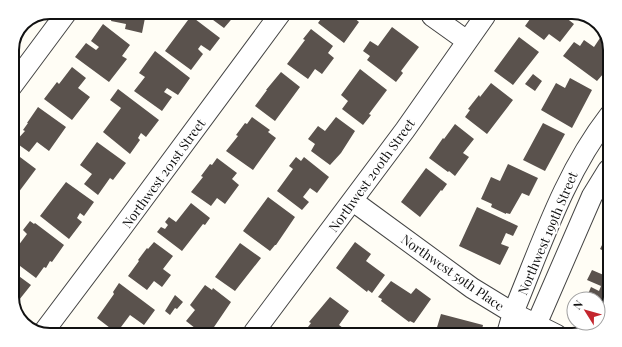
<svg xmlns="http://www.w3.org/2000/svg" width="622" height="347" font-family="'Playfair Display',serif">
	<rect width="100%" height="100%" fill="#fffdf5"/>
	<!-- building -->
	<path fill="#5a524d" d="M113,13H146L142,33L125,29L126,24L111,21Z
		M212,13L236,14L224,28L209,17Z
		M320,14L355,15L353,17L359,22L344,43L318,23L323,16Z
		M191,16L220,38L210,51L201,45L198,49L203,54L191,70L165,51Z
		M527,16L565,17L574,24L560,42L549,34L544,40L525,26L530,19Z
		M103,24L130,45L122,56L127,59L109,82L75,57L86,43L96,50L99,47L91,41Z
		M392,27L419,47L401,71L403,73L396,82L367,60L370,56L363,51L370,41L378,46Z
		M311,29L333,46L328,53L334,58L322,74L315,69L308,79L287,64L305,40L303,39Z
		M602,35L610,48V66L597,81L563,56L574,42L580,46L584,40L594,47Z
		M519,37L539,52L513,85L494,71Z
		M155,51L190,78L178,95L167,88L164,92L172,97L162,111L134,91L145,77L139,73Z
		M72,67L86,78L78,88L90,97L72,120L44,99L57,82L59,84Z
		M360,69L387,90L369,114L371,115L363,125L342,109L348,101L341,95Z
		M281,72L300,87L275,121L255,106L267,90H266Z
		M533,74L542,81L535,91L525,84Z
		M570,78L592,90L572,128L541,110L556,83L565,88Z
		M491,83L513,100L487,134L465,117L470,110L468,109L479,95L480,97Z
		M118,89L159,120L146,137L141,133L138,138L140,140L130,154L103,132L121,108L110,100Z
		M38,107L66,127L49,151L37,142L29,152L15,142L25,131L23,130L28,123H27Z
		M252,117L270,130L268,132L276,138L253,170L226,151L238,136L236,135L245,123L247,124Z
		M336,117L355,131L341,153L330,165L311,151L315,144L308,139L318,126L325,131Z
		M543,123L565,134L545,171L523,160Z
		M455,124L474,139L463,153L469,157L455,176L449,171L448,172L429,158L443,138L444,139Z
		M97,142L126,163L113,180L110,178L98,195L84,184L92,174L80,165Z
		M12,151L36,169L12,201Z
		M296,157L301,161L304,157L329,177L317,193L310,188L303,197L309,202L302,210L277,191L293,169L289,166Z
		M217,158L237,173L232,179L239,185L225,204L217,198L211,206L191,192L203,177L201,176L210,164L212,165Z
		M508,164L538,178L529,196L522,193L510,214L506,213V214L491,207L492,204L481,199L491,177L500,181Z
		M426,168L447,184L442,191L441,190L420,217L401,202Z
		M66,182L94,202L84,216L80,213L77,218L82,222L69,239L40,216Z
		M268,197L295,217L276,245H275L270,251L243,231Z
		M191,203L210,218L205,225L203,224L182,251L157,232L161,227L165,229L168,225L165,222L169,217L176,222Z
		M477,207L518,226L513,236L506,233L501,244L509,247L500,265L459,246Z
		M30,221L34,224L35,223L64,245L52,262L50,261L46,268L44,267L36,278L12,260V254L27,234L23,230Z
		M605,239L606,240V252L600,249Z
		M154,242L173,256L163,269L171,275L162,287L154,281L147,290L128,276L139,261L138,260L147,248L148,249Z
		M355,242L371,254L366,261L385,275L372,293L368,290L367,292L336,268Z
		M240,243L261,258L235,291L215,277Z
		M592,270L606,276L605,314L598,311V299H583L586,293L588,294L591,287L599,291L601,286L587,280Z
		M12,271L31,285L15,305L12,300Z
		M391,281L411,294L416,288L431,299L414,323L410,321L409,322L381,301L382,299L378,297Z
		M119,283L155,310L144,325L130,315L118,331H114L97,318L114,294L113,292Z
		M205,285L212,290L213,288L231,302L212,330L211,329L209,332H200L186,321L195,310L190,305Z
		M175,295L183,302L177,309L175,308L170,315L165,311Z
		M330,297L349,311L339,325L347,331L345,333H308L305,331L311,323L309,322Z
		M441,314L483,325L481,334H435Z"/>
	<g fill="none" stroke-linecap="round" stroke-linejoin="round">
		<defs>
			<path id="minor" d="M432,16L467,41
				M12,86L67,12
				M353,201L472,288L513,313L557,335
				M45,330L118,233L280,14
				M254,332L405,130L485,16
				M507,334L513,313C541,246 564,174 609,116
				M534,335L536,325L592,196L608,170"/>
		</defs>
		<!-- minor casing -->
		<use href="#minor" stroke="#444" stroke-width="22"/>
		<!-- minor -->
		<use href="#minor" stroke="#fff" stroke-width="20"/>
	</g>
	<g text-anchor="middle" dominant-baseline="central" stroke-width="4" stroke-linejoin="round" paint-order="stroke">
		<!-- street labels -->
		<g font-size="13" fill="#111" stroke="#fff">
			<text transform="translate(163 173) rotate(-54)">Northwest 201st Street</text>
			<text transform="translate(371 175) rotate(-54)">Northwest 200th Street</text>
			<text transform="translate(547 233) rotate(-67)">Northwest 199th Street</text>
			<text transform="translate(453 272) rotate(35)">Northwest 59th Place</text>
		</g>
	</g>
	<!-- crop -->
	<path d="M0 0H622V347H0ZM50 19H572A31 31 0 0 1 603 50V297A31 31 0 0 1 572 328H50A31 31 0 0 1 19 297V50A31 31 0 0 1 50 19Z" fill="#fff" fill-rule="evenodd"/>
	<path fill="none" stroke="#111" stroke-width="2" d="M50 19H572A31 31 0 0 1 603 50V297A31 31 0 0 1 572 328H50A31 31 0 0 1 19 297V50A31 31 0 0 1 50 19Z"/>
	<!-- north arrow -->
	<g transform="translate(586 311) rotate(307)"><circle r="19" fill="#ffffff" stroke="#a0a0a0"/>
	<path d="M0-3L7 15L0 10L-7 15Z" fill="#c4262e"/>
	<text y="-6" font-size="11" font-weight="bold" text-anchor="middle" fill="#111111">N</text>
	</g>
</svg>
